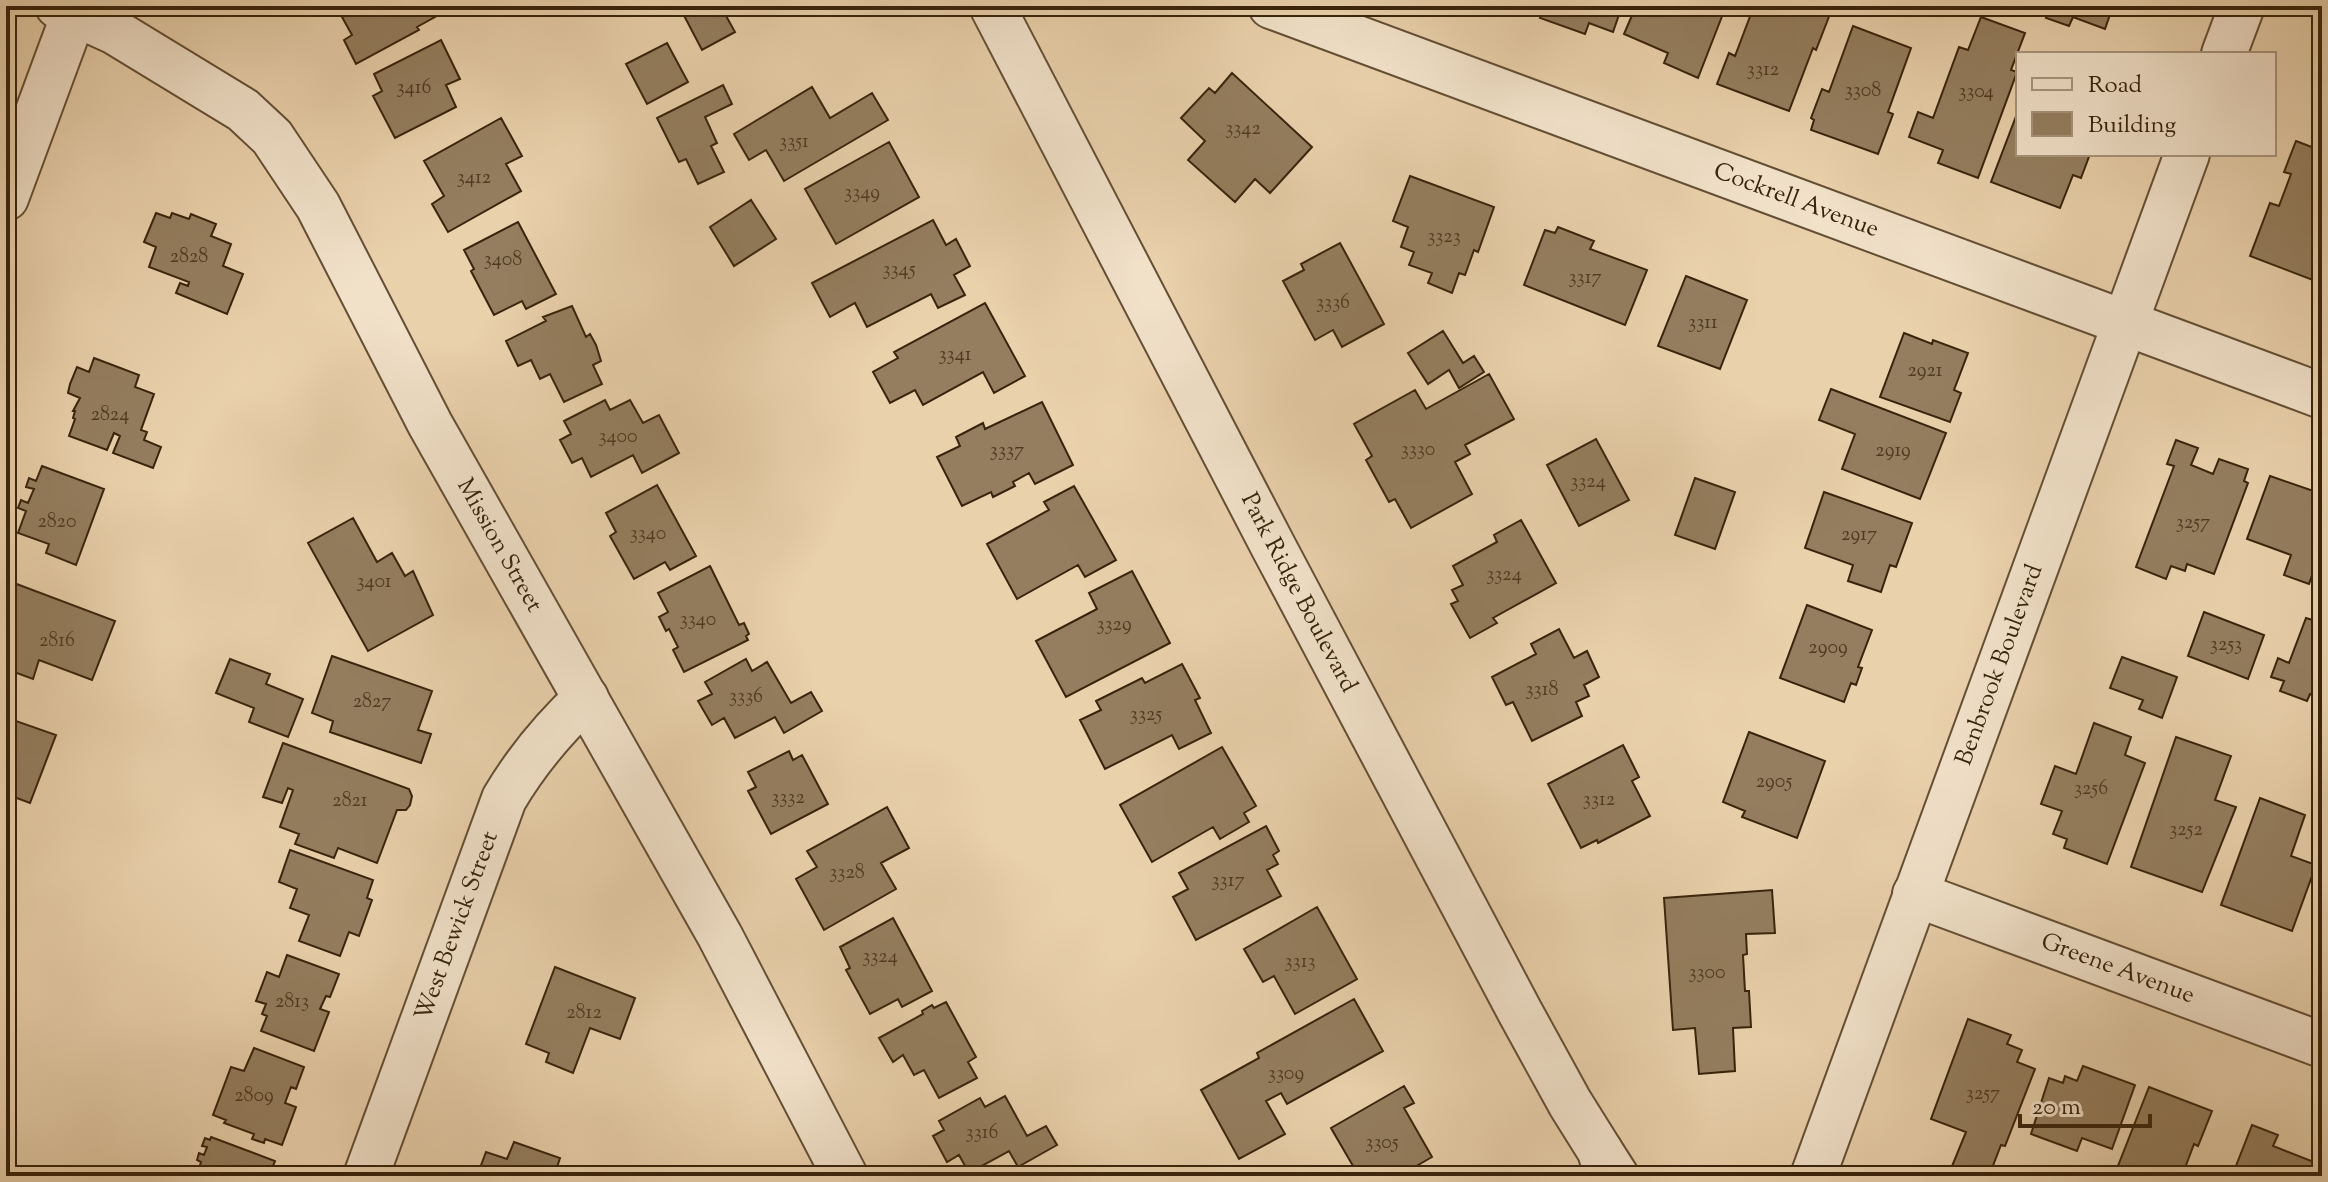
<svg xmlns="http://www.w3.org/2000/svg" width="2328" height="1182" font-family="'Sorts Mill Goudy',serif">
	<rect width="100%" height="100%" fill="#e9d1ac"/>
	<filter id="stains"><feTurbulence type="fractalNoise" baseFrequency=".0025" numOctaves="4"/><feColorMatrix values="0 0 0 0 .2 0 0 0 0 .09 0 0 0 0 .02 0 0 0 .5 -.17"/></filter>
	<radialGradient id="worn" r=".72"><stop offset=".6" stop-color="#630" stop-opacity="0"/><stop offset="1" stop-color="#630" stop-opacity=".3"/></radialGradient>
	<!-- building -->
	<path fill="#947e5f" stroke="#38240c" stroke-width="2" d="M344,6H438L442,13L417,27L419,30L356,64L344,40L352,35L342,17L349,14Z
		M679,6H741L725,14L735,32L702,50Z
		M1544,6H1622L1613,32L1589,23L1585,34L1540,18Z
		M1636,6L1654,12L1656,6H1726L1698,78L1664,63L1668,53L1624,34Z
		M1754,6H1812L1830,14L1816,50L1813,48L1789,111L1717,84L1729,53L1735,56Z
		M2051,6H2113L2105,29L2073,17L2069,26L2046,18Z
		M1981,17L2025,33L2011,70L2017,72L1978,178L1938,163L1943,150L1909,137L1918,112L1933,118L1959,47L1968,50Z
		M1853,26L1911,48L1888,112L1893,114L1878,154L1811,130L1814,120L1811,118L1822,89L1829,92Z
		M441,40L460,79L446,85L456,107L395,138L373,96L382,91L374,74Z
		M667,43L688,82L647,104L626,64Z
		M1232,73L1312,147L1270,193L1255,179L1235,202L1188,160L1205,141L1181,118L1209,88L1215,93Z
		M723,85L732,104L705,117L717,143L711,146L724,172L698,184L686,159L679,162L657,118Z
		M812,87L830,118L872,93L888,120L784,181L766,150L749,160L734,134Z
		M2018,111V154H2090L2081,178L2073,175L2060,208L1991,182Z
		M501,118L522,156L506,164L521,191L448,232L432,204L444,196L424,161Z
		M2296,141L2322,151V270L2318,282L2250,256L2270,203L2279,206L2291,174L2284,172Z
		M889,142L919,197L836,244L805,189Z
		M1410,176L1494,207L1478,252L1474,250L1465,275L1459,273L1452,293L1428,283L1432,273L1409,265L1414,252L1401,247L1408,227L1393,221Z
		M751,200L776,239L734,266L710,227Z
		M156,213L170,218L172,213L189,219L191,214L216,224L211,236L231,244L223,266L243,274L227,314L176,293L180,283L188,286L189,282L149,267L156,247L144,242Z
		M933,220L946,245L956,239L970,266L954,275L965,295L938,308L931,294L867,327L855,303L830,317L812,283Z
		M518,222L556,294L526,309L522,301L494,315L471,271L474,269L464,250Z
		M1558,227L1594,241L1590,249L1647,270L1625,325L1524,285L1545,230L1555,233Z
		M1340,243L1384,324L1342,347L1333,330L1315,340L1283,281L1304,270L1301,264Z
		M1686,276L1747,300L1720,369L1658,346Z
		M985,303L1025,376L994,393L983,372L923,405L915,390L890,403L873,372L898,358L894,352Z
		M572,306L586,337L590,334L596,345L601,361L593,365L602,384L564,402L550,374L540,379L531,360L518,366L506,341L546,321L543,317Z
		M1443,331L1463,363L1474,356L1484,372L1459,388L1449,370L1428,384L1408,353Z
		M1904,333L1932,344L1933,340L1968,353L1954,390L1961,393L1950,422L1880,397Z
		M94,358L139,375L135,387L154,394L141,430L147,432L144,440L161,447L153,468L113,453L120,436L114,433L107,450L69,436L75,419L73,418L75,411H73L80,398L68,393L70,384L77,367L89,372Z
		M1489,374L1514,419L1465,445L1470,454L1455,462L1472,494L1411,528L1395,499L1389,502L1366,460L1372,456L1354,424L1415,390L1426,409Z
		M1831,389L1946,433L1920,499L1842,469L1855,434L1819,420Z
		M605,400L610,410L630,400L643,423L659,415L679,453L642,473L633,455L591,477L582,458L572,463L560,440L571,434L564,421Z
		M1042,402L1073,465L1035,484L1029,473L1013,482L1015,486L993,497L991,492L962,506L937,457L960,446L956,437L983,423L985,429Z
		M1596,439L1629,500L1579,526L1547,465Z
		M2176,440L2198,448L2191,465L2213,474L2219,459L2248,469L2244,481L2248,483L2214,574L2187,564L2185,571L2171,566L2166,579L2136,567L2174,466L2167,464Z
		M42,466L104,489L76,565L46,553L49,544L18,533L26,511L18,508L21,500L28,503L34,489L26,487L29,478L36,481Z
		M2270,476L2322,494V546L2309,584L2284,575L2291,555L2247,539Z
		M1695,478L1735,492L1715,549L1675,535Z
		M657,485L696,556L670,570L665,562L634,579L610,536L616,532L606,513Z
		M1074,486L1116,560L1085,577L1078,565L1017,599L987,544L1049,510L1044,502Z
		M1824,492L1912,523L1896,567L1890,565L1881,592L1848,581L1853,565L1805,548Z
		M353,518L377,562L392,553L405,576L413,571L433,615L368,651L308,543Z
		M1521,520L1556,583L1493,618L1497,623L1470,638L1451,604L1458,601L1452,590L1463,585L1453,566L1497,542L1494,535Z
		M710,566L739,625L744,623L749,634L746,636L748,640L684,672L673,650L678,647L669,629L666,631L659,617L668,612L658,593Z
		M1132,571L1170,643L1066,697L1036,641L1097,609L1089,593Z
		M6,580L115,621L92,680L39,660L33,679L6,669Z
		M1807,605L1872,630L1858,667L1862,668L1856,685L1851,683L1844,702L1780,678Z
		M2204,612L2264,635L2248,679L2188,656Z
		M2306,618L2322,623V651L2319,659L2322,660V698L2310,694L2307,701L2280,691L2284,681L2271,677L2278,658L2289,663Z
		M1559,629L1574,658L1587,651L1599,677L1584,685L1589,696L1576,702L1582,716L1532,741L1513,702L1506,705L1492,677L1536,654L1531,644Z
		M332,656L432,691L418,730L431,734L421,763L330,732L333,721L312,713Z
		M2122,657L2177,677L2162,718L2139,709L2143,700L2110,688Z
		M230,659L270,674L266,684L303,699L288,737L249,722L254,708L216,693Z
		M746,659L752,671L767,662L791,703L811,692L822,711L784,733L775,717L735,738L724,718L712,725L698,701L712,694L705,682Z
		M1182,664L1200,698L1195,700L1211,733L1179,749L1172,735L1105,769L1080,720L1101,710L1096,701L1142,678L1145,683Z
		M6,705L14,708L10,719L56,735L30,803L6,794Z
		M2094,723L2131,737L2125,755L2145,763L2107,864L2064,848L2067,839L2053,834L2062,811L2041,804L2055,766L2076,774Z
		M1749,732L1825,761L1797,838L1742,817L1745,811L1723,802Z
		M2176,737L2231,756L2215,800L2236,807L2202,892L2131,867Z
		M283,743L409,789L412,796L410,805L406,810H397L377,863L338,848L334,858L295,844L299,834L280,827L293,790L288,788L282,803L263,797Z
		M1623,745L1639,777L1632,781L1650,816L1598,843L1597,840L1581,848L1548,784Z
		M1222,747L1256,806L1244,813L1249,822L1220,839L1213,827L1152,862L1120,805Z
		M789,751L793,760L802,755L828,804L771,834L748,791L756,787L748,772Z
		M2260,798L2305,815L2291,856L2316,865L2292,931L2221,905Z
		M887,807L909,848L881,863L896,889L824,930L796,879L817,867L807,851Z
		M1266,826L1279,851L1273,855L1278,864L1267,870L1281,896L1196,940L1173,897L1188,889L1179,873Z
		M290,850L373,880L367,898L372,900L359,936L349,932L340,956L299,941L309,915L290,908L297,889L279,882Z
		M1772,890L1775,933L1746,934L1747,954L1743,955L1745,991H1749L1751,1027L1733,1028L1735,1071L1699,1074L1695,1028L1673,1030L1664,898Z
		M1317,907L1357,979L1295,1014L1274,976L1263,982L1244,949Z
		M893,918L932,991L902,1007L898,999L870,1014L846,970L850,968L840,947Z
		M287,955L339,974L330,997L326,996L320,1009L329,1012L314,1051L261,1031L267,1016L262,1014L266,1004L256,1001L267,972L279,977Z
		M555,967L635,998L620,1039L590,1028L573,1073L546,1062L549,1053L526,1044Z
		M1354,999L1383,1051L1287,1104L1281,1093L1266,1101L1285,1134L1239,1159L1201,1090L1259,1058L1257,1053Z
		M946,1002L976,1057L968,1062L977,1078L939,1098L924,1070L914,1075L903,1055L893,1062L879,1038L923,1014L922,1011L932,1005L934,1008Z
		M1968,1019L2011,1035L2007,1044L2022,1050L2017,1062L2035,1069L2005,1146L2001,1145L1989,1176H1948L1966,1132L1931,1119Z
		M254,1048L304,1067L296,1089L291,1087L285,1103L296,1107L282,1145L265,1139L264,1143L252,1139L254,1134L224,1123L226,1120L213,1115L231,1067L244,1071Z
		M2083,1066L2135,1085L2112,1149L2082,1138L2077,1151L2031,1134L2049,1078L2063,1083L2065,1076L2077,1081Z
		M1404,1086L1414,1103L1404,1108L1432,1157L1399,1176H1347L1356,1171L1331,1128Z
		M2149,1087L2212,1111L2198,1146L2194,1144L2182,1176H2114Z
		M1005,1096L1027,1136L1046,1126L1057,1145L1018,1167L1009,1151L969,1173L959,1155L947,1162L933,1136L944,1130L939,1121L980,1098L985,1107Z
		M2252,1125L2278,1135L2273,1146L2314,1162L2309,1176H2223L2224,1173L2232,1176Z
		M211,1137L275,1161L269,1176H195L193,1174L195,1168L199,1169L201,1162L197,1160L199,1153L204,1155L207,1147L202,1146L205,1138L210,1140Z
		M514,1142L560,1158L554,1176H477L486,1152L507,1159Z"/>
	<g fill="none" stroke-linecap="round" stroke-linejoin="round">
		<defs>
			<g id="minor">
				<path id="s1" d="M58,6L115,32L243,110L272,137L318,206L430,424L720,936L845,1176"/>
				<path id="s2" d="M992,6L1273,546L1520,1012L1570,1103L1600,1151L1607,1176"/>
				<path id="s3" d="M1271,6L2322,396"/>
				<path id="s4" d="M1915,894L2322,1045"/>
				<path id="s5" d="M366,1176L504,799C527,760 553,729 586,698"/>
			</g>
			<g id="tertiary">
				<path d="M2224,54L2242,6"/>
				<path d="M6,198L77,6"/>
				<path d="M1600,1151L1616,1176"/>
				<path id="s6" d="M1813,1176L2187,154"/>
			</g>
		</defs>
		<!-- minor casing -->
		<use href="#minor" stroke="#644f34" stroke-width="48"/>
		<!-- tertiary casing -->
		<use href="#tertiary" stroke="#644f34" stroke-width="48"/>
		<!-- minor -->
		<use href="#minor" stroke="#f1e1c9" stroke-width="44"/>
		<!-- tertiary -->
		<use href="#tertiary" stroke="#f1e1c9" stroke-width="44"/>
	</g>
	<g text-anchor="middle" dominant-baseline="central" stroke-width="6" stroke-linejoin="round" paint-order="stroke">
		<!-- number labels -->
		<g font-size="20" fill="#4f3a21">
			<text x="1763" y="70">3312</text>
			<text x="414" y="88">3416</text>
			<text x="1863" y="91">3308</text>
			<text x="1976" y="92">3304</text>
			<text x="1243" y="129">3342</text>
			<text x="794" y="142">3351</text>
			<text x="474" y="178">3412</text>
			<text x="862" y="193">3349</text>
			<text x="1444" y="237">3323</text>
			<text x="189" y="257">2828</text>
			<text x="503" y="260">3408</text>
			<text x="899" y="270">3345</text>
			<text x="1585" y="278">3317</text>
			<text x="1333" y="303">3336</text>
			<text x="1703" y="323">3311</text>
			<text x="955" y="355">3341</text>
			<text x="1925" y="371">2921</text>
			<text x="110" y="415">2824</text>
			<text x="618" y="437">3400</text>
			<text x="1418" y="450">3330</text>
			<text x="1007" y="451">3337</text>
			<text x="1893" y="451">2919</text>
			<text x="1588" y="482">3324</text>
			<text x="57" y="522">2820</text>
			<text x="2193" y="523">3257</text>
			<text x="648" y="534">3340</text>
			<text x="1859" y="535">2917</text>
			<text x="1504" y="575">3324</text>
			<text x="374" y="582">3401</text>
			<text x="698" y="620">3340</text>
			<text x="1114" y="625">3329</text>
			<text x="57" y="641">2816</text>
			<text x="2226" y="645">3253</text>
			<text x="1828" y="648">2909</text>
			<text x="1542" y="690">3318</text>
			<text x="746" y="697">3336</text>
			<text x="372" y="702">2827</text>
			<text x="1146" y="715">3325</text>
			<text x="1774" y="782">2905</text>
			<text x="2091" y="789">3256</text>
			<text x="788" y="798">3332</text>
			<text x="1599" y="800">3312</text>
			<text x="350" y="801">2821</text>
			<text x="2186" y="830">3252</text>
			<text x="847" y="873">3328</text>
			<text x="1228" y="881">3317</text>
			<text x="880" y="957">3324</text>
			<text x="1300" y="962">3313</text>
			<text x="1707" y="973">3300</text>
			<text x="292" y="1002">2813</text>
			<text x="584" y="1013">2812</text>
			<text x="1286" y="1074">3309</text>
			<text x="1983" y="1094">3257</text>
			<text x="254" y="1096">2809</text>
			<text x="982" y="1133">3316</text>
			<text x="1382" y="1143">3305</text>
		</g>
		<!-- street labels -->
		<g font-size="24" fill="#38240c" stroke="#f1e1c9">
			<text stroke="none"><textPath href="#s3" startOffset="560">Cockrell Avenue</textPath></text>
			<text stroke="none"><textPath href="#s1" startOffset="720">Mission Street</textPath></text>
			<text stroke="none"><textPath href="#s2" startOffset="662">Park Ridge Boulevard</textPath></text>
			<text stroke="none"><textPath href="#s6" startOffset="544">Benbrook Boulevard</textPath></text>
			<text stroke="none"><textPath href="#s5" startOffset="266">West Bewick Street</textPath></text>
			<text stroke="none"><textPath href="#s4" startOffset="216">Greene Avenue</textPath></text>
		</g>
	</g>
	<!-- margin -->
	<rect width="2328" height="1182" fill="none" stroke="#e9d1ac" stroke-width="32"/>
	<rect x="8" y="8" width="2312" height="1166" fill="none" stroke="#38240c" stroke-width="4"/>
	<rect x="16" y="16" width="2296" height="1150" fill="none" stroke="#38240c" stroke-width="2"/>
	<!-- legend -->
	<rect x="2016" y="52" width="260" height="104" fill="#f1e1c9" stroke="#a7957d" stroke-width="2"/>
	<rect x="2032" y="78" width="40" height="12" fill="#f1e1c9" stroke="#a7957d" stroke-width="2"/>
	<text x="2088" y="92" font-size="24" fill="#38240c">Road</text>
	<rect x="2032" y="112" width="40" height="24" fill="#947e5f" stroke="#a7957d" stroke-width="2"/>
	<text x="2088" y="132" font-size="24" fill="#38240c">Building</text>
	<!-- scale -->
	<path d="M2020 1114v12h130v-12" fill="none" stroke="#38240c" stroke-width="4"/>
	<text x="2032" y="1114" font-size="24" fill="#38240c" stroke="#f1e1c9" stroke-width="6" paint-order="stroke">20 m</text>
	<rect width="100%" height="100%" filter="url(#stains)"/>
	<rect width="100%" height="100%" fill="url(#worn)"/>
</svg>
